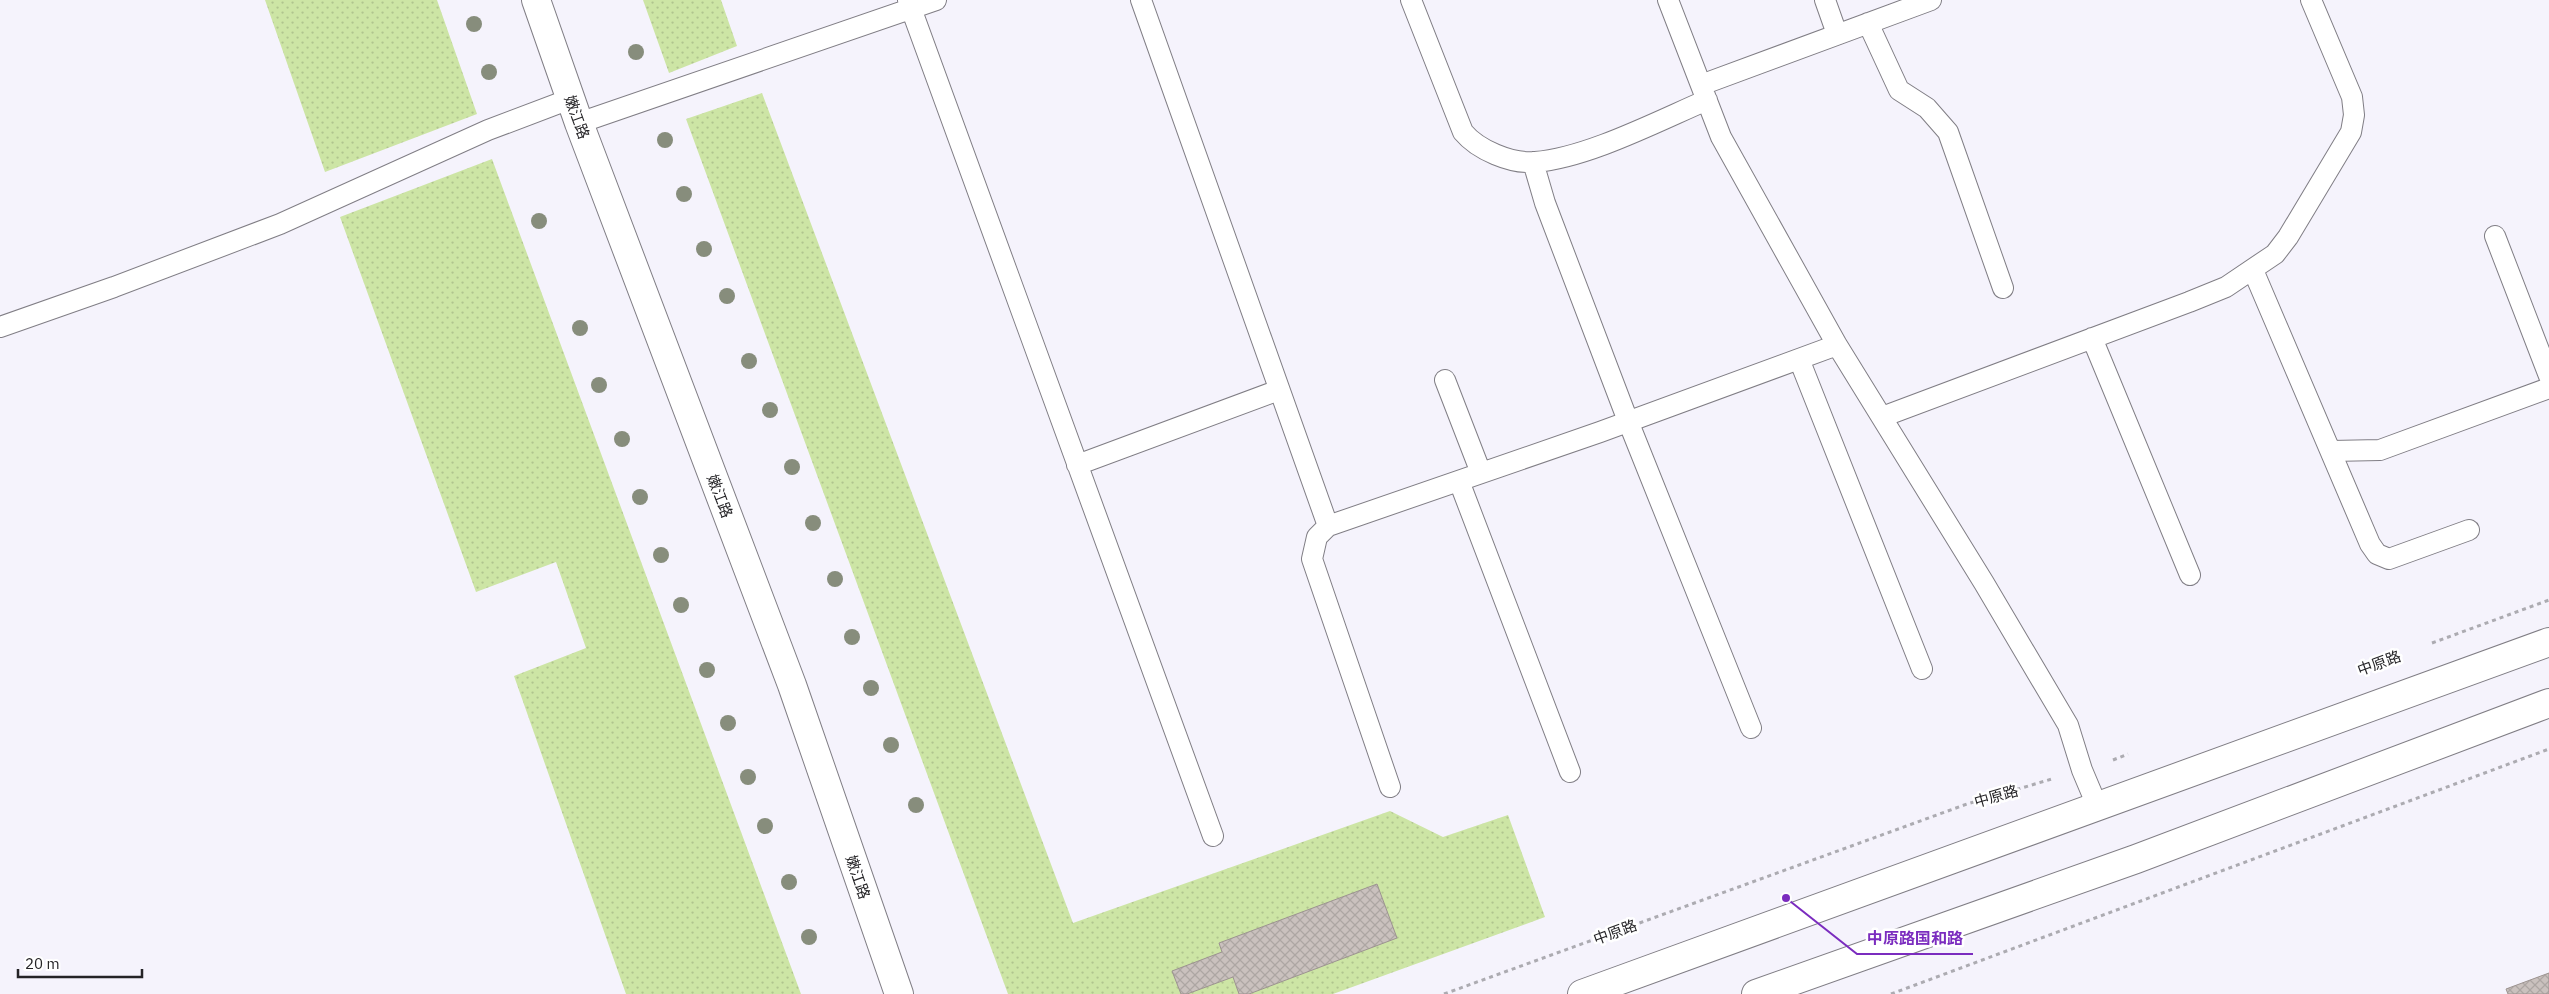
<svg xmlns="http://www.w3.org/2000/svg" width="2549" height="994" font-family="'IBM Plex Sans','Noto Sans SC',sans-serif">
	<defs>
		<pattern id="park-dots" width="8" height="8" patternUnits="userSpaceOnUse" patternTransform="scale(1.25)"><rect width="8" height="8" fill="#cde5a5"/><path d="M2 2h.1M6 6h.1" fill="none" stroke="#b0c48e" stroke-width="1.8" stroke-linecap="round"/></pattern>
		<pattern id="building-cross-hatch" width="8" height="8" patternUnits="userSpaceOnUse" patternTransform="scale(1.25)"><rect width="8" height="8" fill="#cac1be"/><path d="M0 0l8 8M0 8l8-8" fill="none" stroke="#ada6a3"/></pattern>
	</defs>
	<rect width="100%" height="100%" fill="#f5f3fc"/>
	<!-- park -->
	<path fill="url(#park-dots)" d="M265,0H437L477,114L325,172Z
		M643,0H721L737,46L669,73Z
		M762,93L1073,923L1390,811L1443,837L1508,815L1545,917L1333,994H1008L686,119Z
		M492,159L801,994H626L514,676L586,648L556,562L476,592L340,217Z"/>
	<!-- building -->
	<path fill="url(#building-cross-hatch)" stroke="#9c9390" d="M1377,884L1397,938L1249,994H1239L1233,977L1187,994H1181L1172,971L1222,952L1219,943Z
		M2549,973V994H2508L2506,989Z"/>
	<g fill="none" stroke-linecap="round" stroke-linejoin="round">
		<defs>
			<path id="service" d="M908,0L1213,836
				M1141,0L1328,526
				M1411,0L1463,132C1478,150 1511,164 1535,162C1587,158 1658,121 1707,100
				M1668,0L1721,137L1837,345L1984,583L2068,725L2082,770L2098,808
				M1825,0L1837,34
				M1868,23L1899,90L1927,108L1948,132L2003,288
				M1701,85L1931,0
				M579,123L936,0
				M1533,162L1545,203L1628,421L1751,728
				M2495,236L2549,376
				M2253,270L2370,544L2377,554L2389,559L2469,530
				M0,327L114,287L280,224L488,130L570,99
				M2092,338L2190,575
				M1799,359L1922,669
				M1445,380L1481,473
				M1882,417L2189,302L2226,287L2275,254L2288,237L2351,132L2354,115L2352,97L2311,0
				M2331,451L2380,450L2549,388
				M1077,465L1279,390
				M1459,481L1570,772
				M1390,787L1312,559L1317,537L1328,526L1600,432L1837,345"/>
			<path id="secondary" d="M1582,994L2549,642
				M1756,994L2136,859L2549,703"/>
			<path id="primary" d="M536,0L579,123L792,685L899,994"/>
		</defs>
		<!-- service casing -->
		<use href="#service" stroke="#807e85" stroke-width="22"/>
		<!-- secondary casing -->
		<use href="#secondary" stroke="#807e85" stroke-width="30"/>
		<!-- primary casing -->
		<use href="#primary" stroke="#807e85" stroke-width="30"/>
		<!-- path -->
		<path stroke="#acabb1" stroke-width="3" stroke-dasharray="4 4" stroke-linecap="butt" d="M2432,643L2549,600
			M2113,760L2128,754
			M1444,994L1967,804L2052,779
			M1891,994L2549,749"/>
		<!-- service -->
		<use href="#service" stroke="#fff" stroke-width="20"/>
		<!-- secondary -->
		<use href="#secondary" stroke="#fff" stroke-width="28"/>
		<!-- primary -->
		<use href="#primary" stroke="#fff" stroke-width="28"/>
	</g>
	<!-- trees -->
	<g fill="#878d7c">
		<circle cx="474" cy="24" r="8"/>
		<circle cx="636" cy="52" r="8"/>
		<circle cx="489" cy="72" r="8"/>
		<circle cx="665" cy="140" r="8"/>
		<circle cx="684" cy="194" r="8"/>
		<circle cx="539" cy="221" r="8"/>
		<circle cx="704" cy="249" r="8"/>
		<circle cx="727" cy="296" r="8"/>
		<circle cx="580" cy="328" r="8"/>
		<circle cx="749" cy="361" r="8"/>
		<circle cx="599" cy="385" r="8"/>
		<circle cx="770" cy="410" r="8"/>
		<circle cx="622" cy="439" r="8"/>
		<circle cx="792" cy="467" r="8"/>
		<circle cx="640" cy="497" r="8"/>
		<circle cx="813" cy="523" r="8"/>
		<circle cx="661" cy="555" r="8"/>
		<circle cx="835" cy="579" r="8"/>
		<circle cx="681" cy="605" r="8"/>
		<circle cx="852" cy="637" r="8"/>
		<circle cx="707" cy="670" r="8"/>
		<circle cx="871" cy="688" r="8"/>
		<circle cx="728" cy="723" r="8"/>
		<circle cx="891" cy="745" r="8"/>
		<circle cx="748" cy="777" r="8"/>
		<circle cx="916" cy="805" r="8"/>
		<circle cx="765" cy="826" r="8"/>
		<circle cx="789" cy="882" r="8"/>
		<circle cx="809" cy="937" r="8"/>
	</g>
	<g text-anchor="middle" dominant-baseline="central" stroke-width="5" stroke-linejoin="round" paint-order="stroke">
		<!-- street labels -->
		<g font-size="15" fill="#242326" stroke="#fff">
			<text transform="translate(577 117) rotate(70)">嫩江路</text>
			<text transform="translate(720 496) rotate(69)">嫩江路</text>
			<text transform="translate(2379 663) rotate(-20)">中原路</text>
			<text transform="translate(1996 796) rotate(-16)">中原路</text>
			<text transform="translate(858 877) rotate(71)">嫩江路</text>
			<text transform="translate(1615 932) rotate(-20)">中原路</text>
		</g>
	</g>
	<!-- callouts -->
	<path fill="none" stroke="#7b2cbf" stroke-width="2" d="M1786 898L1857 954H1973"/>
	<circle fill="#7b2cbf" stroke="#fff" stroke-width="2" cx="1786" cy="898" r="5"/>
	<g font-size="16" text-anchor="middle" font-weight="bold" fill="#7b2cbf" stroke="#fff" stroke-width="5" stroke-linejoin="round" paint-order="stroke">
		<text x="1915" y="944">中原路国和路</text>
	</g>
	<!-- scale -->
	<path d="M18 969v8h124v-8" fill="none" stroke="#242326" stroke-width="2.5"/>
	<text x="25" y="969" font-size="15" fill="#242326" stroke="#ffffff" stroke-width="4" paint-order="stroke">20 m</text>
</svg>
